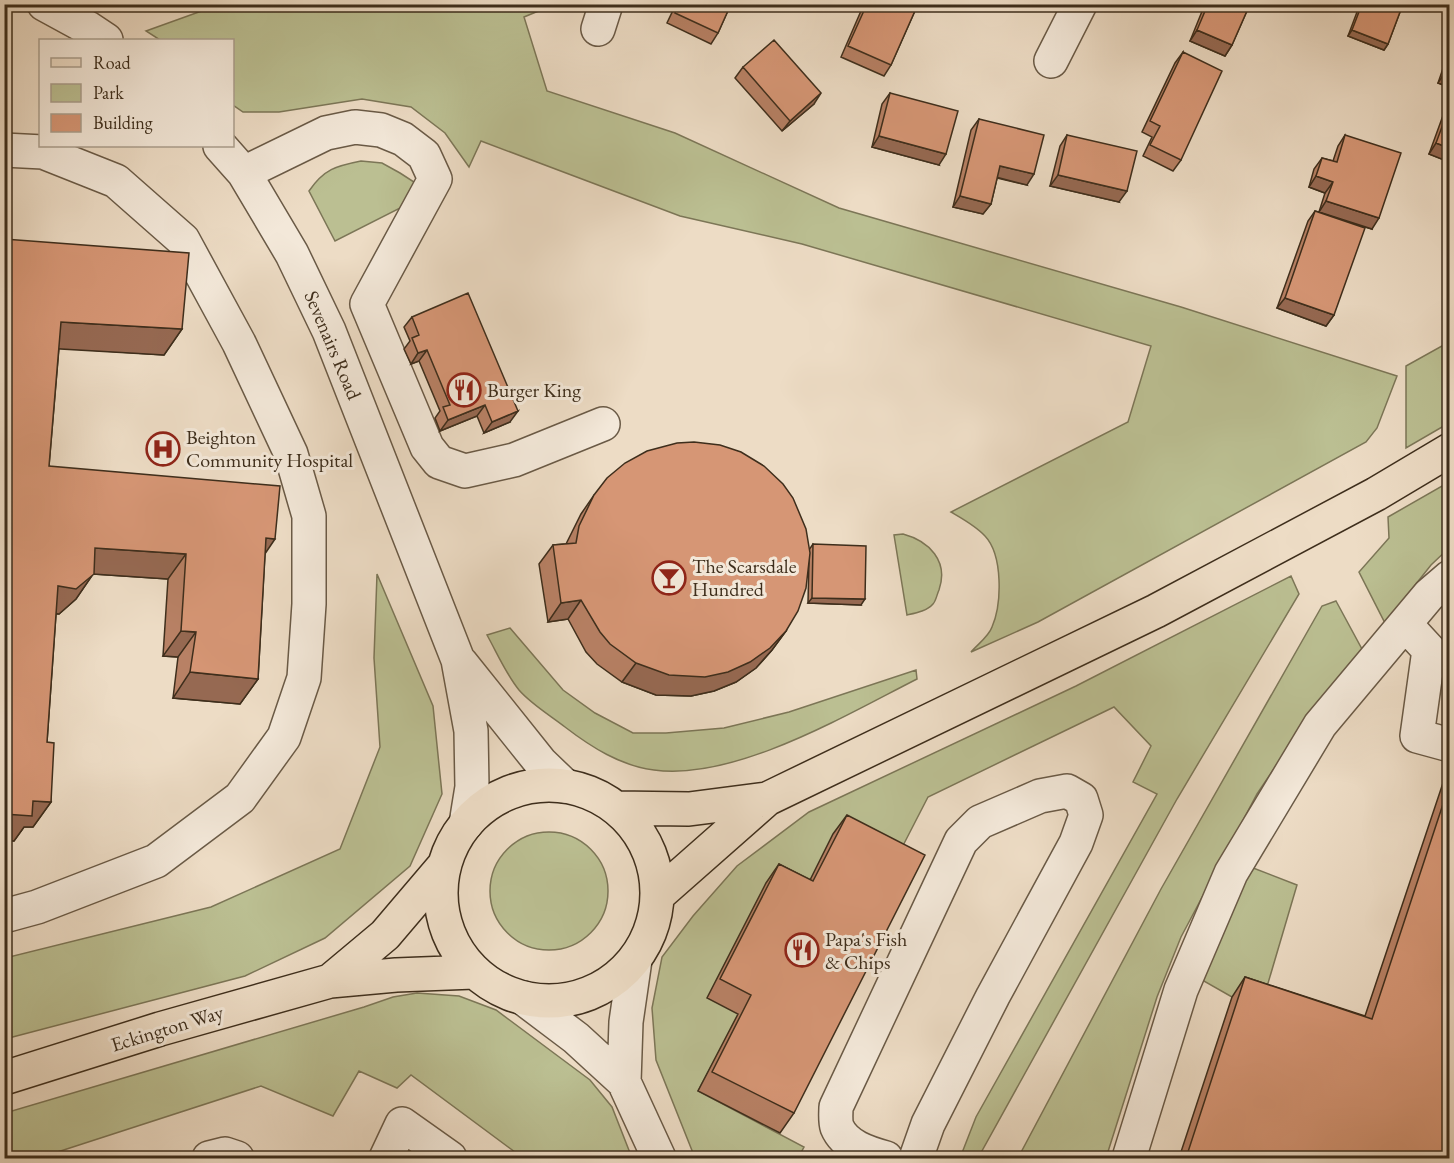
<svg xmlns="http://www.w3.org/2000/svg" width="1454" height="1163" font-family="'EB Garamond',serif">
	<rect width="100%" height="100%" fill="#eddcc5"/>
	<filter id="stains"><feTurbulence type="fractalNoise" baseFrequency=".00333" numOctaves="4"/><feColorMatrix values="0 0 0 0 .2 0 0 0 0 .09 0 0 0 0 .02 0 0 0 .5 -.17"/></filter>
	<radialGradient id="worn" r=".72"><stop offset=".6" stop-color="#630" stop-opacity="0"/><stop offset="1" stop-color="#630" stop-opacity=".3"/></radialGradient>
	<!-- green -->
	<path fill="#bbbf92" stroke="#7c7657" stroke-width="1.5" d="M221,4L553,5L524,17L547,91L675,133L839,208L1181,307L1397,376L1377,428L1366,442L1038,622L971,652C978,644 989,636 992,627C1002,604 1003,555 985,536C976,526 963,519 951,512L1128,422L1151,346L802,244L680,216L481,141L469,167L445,133L411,107L362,99L279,112H243L233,105L232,40H160L146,31Z
		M361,161L382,163L400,173L414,182L420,198L335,241L309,191C324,169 336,166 361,161Z
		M1449,342V423L1406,448V366Z
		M1449,482V548L1431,565L1385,623L1359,572L1389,538L1388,517Z
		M903,534C929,541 949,561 939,590C937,594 936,601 933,604C927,611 916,613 907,615L894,535Z
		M377,574L433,706L442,794L410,866L325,938L245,976L5,1039V958L211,907L340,849L380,747L374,658Z
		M1291,576L1299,594L1177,799L978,1158H960L976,1117L1157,794L1133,782L1151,746L1114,707L928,797L893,865L800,901L698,1091L804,1147L798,1158H695L656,1060L652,1008L662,957L693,916L737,866L809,812L1076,686Z
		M1336,601L1363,651L1298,733L1257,794L1181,937L1157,997L1106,1158H1018L1161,889L1322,606Z
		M510,628L563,690L595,713L633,733H666L724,728L789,712L916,670L917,679C846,715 735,781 654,770C621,766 591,747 565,727C551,716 531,704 519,690C506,674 497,653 487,635Z
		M490 891a59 59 0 1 1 118 0a59 59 0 1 1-118 0Z
		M1248,866L1297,885L1261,1007L1232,997L1202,980Z
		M417,993L459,996L496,1010L590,1080L612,1107L632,1158H523L411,1075L397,1088L359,1071L333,1116L261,1086L39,1158H5V1113L364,1007L393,997Z"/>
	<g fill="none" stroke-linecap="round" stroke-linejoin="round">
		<defs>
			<path id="minor" d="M44,4L88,28L106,40
				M598,29L606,4
				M1051,61L1080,4
				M220,146L244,173L292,254L329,331L458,660L471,731L472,787L466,824
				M4,150L43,152L116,181L183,240L239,343L291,454L309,516V604L304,678L284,737L240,798L156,861L37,907L4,916
				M244,173L326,133L355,127L381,130L403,139L424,155L435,179L367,304L427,447L439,462L465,471L514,460L603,424
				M1405,624L1429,650L1417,736L1450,745
				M461,663L541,763L565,786
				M523,998L576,1038L624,1082L659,1158
				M624,1082L626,1022L635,960
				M209,1158L225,1154L237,1158
				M386,1158L402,1124L450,1158
				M886,1158C868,1153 845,1146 837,1127C835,1121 836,1113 836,1107L961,841L980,822L1040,796L1067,791L1081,799L1086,815L1076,843L993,996L928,1124L916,1158
				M1129,1158L1181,990L1231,873L1320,725L1429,595L1450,577"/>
			<path id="major" d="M441 893a108 108 0 1 1 216 0a108 108 0 1 1-216 0Z
				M616,808L689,809L767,799
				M657,896L767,799L1156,611L1376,494L1450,450
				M330,981L385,935L442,868
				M4,1078L160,1029L330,981L396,975L474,972"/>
		</defs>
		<!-- minor casing -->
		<use href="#minor" stroke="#6a5a46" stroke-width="36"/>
		<!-- major casing -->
		<use href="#major" stroke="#3e2e1c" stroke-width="36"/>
		<!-- minor -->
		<use href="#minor" stroke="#f3e8d9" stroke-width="33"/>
		<!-- major -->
		<use href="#major" stroke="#eddcc5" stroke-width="33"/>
	</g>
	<!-- wall -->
	<path fill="#b88165" stroke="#3e2e1c" stroke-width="1.5" d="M676,4H731L718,33L711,44L667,23Z
		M864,4H918L891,65L884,76L841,57Z
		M1205,4H1250L1232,45L1225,56L1190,41Z
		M1360,4H1403L1388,44L1384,50L1348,36Z
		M1449,51V87L1438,83Z
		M1183,52L1181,160L1173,171L1143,156L1152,137L1142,132L1175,63Z
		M743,67L814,104L782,131L735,78Z
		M890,93L939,165L872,147L882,104Z
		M1449,99V162L1429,154Z
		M979,119L1027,185L997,178L991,204L983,214L953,207L971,130Z
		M1067,135L1119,202L1050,186L1060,146Z
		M1345,135L1372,229L1330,216L1334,315L1326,326L1277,308L1308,221L1315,211L1319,212L1325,193L1309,187L1314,169L1322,158L1333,161L1338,146Z
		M4,239L182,329L164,355L59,348L49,466L265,553L258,679L240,704L173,698L178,657L163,656L168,579L93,574L76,599L59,614H56L47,742L51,802L33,827H24L14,841L4,840Z
		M412,317L510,422L484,433L477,416L440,431L435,418L440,411L419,361L411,364L404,349L410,341L404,327Z
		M594,495L809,550L813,544L861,605L808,603L809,560L786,631L772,650L756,668L736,682L714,691L691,696L656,695L622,682L597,664L586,652L568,619L548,622L539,564L553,545L566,544L581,514Z
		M1449,765V1158H1179L1232,997L1245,977L1365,1016Z
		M847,815L794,1113L780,1133L698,1091L738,1014L707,998L766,883L779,864L810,880L833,834Z"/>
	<!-- shaded-wall -->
	<path fill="#966952" stroke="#3e2e1c" stroke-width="1.5" d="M1197,30L1232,45L1225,56L1190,41Z
		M1352,30L1388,44L1384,50L1348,36Z
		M1445,72L1449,73V87L1438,83Z
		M821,93L814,104L782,131L790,121Z
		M879,136L946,154L939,165L872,147Z
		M1436,143L1449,148V162L1429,154Z
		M1000,166L1034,174L1027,185L992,176Z
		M1058,175L1127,191L1119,202L1050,186Z
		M1316,176L1333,182L1325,193L1309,187Z
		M960,196L991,204L983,214L953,207Z
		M1326,201L1379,218L1372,229L1319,212Z
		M1285,298L1334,315L1326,326L1277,308Z
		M61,322L182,329L164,355L44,348Z
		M427,350L419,361L411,364L418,353Z
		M485,405L477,416L440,431L448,420Z
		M518,411L510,422L484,433L492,422Z
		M266,538L275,539L258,564Z
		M95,548L186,554L168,579L93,574L76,599L59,614L40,611L58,586Z
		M812,598L865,599L861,605L808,603Z
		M581,600L568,619L548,622L561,603Z
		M181,631L196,632L178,657L163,656Z
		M786,631L772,650L756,668L736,682L714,691L691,696L656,695L622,682L636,663Z
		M190,672L258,679L240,704L173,698Z
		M33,801L51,802L33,827H24L14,841L4,840V814Z"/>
	<!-- building -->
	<path fill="#d69675" stroke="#3e2e1c" stroke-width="1.5" d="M678,4H731L718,33L675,13Z
		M867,4H918L891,65L848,46Z
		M1208,4H1250L1232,45L1197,30Z
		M1362,4H1403L1388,44L1352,30Z
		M774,40L821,93L790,121L743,67Z
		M1183,52L1222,71L1181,160L1150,145L1160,126L1150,121Z
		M1449,60V73L1445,72Z
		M890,93L958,111L946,154L879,136Z
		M1449,108V148L1436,143Z
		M979,119L1044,135L1034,174L1000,166L991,204L960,196Z
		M1067,135L1137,151L1127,191L1058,175Z
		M1345,135L1401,153L1379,218L1326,201L1333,182L1316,176L1322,158L1337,162Z
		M1315,211L1365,228L1334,315L1285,298Z
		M4,239L189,253L182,329L61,322L49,466L280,486L275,539L266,538L258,679L190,672L196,632L181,631L186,554L95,548L94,574L76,589L58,586L47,742L54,743L51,802L33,801L32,816L4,814Z
		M468,293L518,411L492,422L485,405L448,420L443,407L450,405L427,350L418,353L412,338L419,335L412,317Z
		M694,442L720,445L741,452L764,466L783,484L793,498L806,529L810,553L806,588L798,611L786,631L770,648L750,662L728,672L705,677L669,675L636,663L610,644L600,632L581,600L561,603L553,545L576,543L579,526L594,495L607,478L625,463L647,451L677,443Z
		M813,544L866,546L865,599L812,598Z
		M1449,786V1158H1186L1245,977L1372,1019Z
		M847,815L925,855L794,1113L712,1072L751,995L720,979L779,864L813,881Z"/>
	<!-- icons -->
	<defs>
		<symbol id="restaurant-ring" viewBox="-11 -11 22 22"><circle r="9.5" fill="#f3e8d9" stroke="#8f2418" stroke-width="1.5"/><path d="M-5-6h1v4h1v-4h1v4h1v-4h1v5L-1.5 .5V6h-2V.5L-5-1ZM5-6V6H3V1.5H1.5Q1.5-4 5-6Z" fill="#8f2418"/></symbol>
		<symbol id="hospital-ring" viewBox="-11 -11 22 22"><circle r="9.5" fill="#f3e8d9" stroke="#8f2418" stroke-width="1.5"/><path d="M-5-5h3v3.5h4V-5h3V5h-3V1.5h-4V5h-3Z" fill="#8f2418"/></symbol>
		<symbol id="bar-ring" viewBox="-11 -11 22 22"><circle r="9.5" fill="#f3e8d9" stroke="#8f2418" stroke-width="1.5"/><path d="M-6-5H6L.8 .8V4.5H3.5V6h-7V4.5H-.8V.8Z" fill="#8f2418"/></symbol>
	</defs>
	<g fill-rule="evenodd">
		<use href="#restaurant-ring" x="445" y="371" width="38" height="38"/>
		<use href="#hospital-ring" x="144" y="430" width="38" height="38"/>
		<use href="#bar-ring" x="650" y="559" width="38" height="38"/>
		<use href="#restaurant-ring" x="783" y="931" width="38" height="38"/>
	</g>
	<g text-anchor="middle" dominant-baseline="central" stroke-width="6" stroke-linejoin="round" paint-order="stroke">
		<!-- street labels -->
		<g font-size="20" fill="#3e2e1c" stroke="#f3e8d9">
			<text transform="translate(333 345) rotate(67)">Sevenairs Road</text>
			<text transform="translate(167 1028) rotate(-17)">Eckington Way</text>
		</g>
		<!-- poi labels -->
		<g font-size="20" fill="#3e2e1c" stroke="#f3e8d9" text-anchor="start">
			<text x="487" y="390">Burger King</text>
			<text x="186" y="437">Beighton<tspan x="186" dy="23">Community Hospital</tspan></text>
			<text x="692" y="566">The Scarsdale<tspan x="692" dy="23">Hundred</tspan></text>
			<text x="825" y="939">Papa's Fish<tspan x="825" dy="23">&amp; Chips</tspan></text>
		</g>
	</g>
	<!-- margin -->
	<rect width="1454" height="1163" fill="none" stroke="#eddcc5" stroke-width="24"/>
	<rect x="6" y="6" width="1442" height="1151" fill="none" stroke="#3e2e1c" stroke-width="3"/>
	<rect x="12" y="12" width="1430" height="1139" fill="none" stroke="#3e2e1c" stroke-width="1.5"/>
	<!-- legend -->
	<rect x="39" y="39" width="195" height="108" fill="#f3e8d9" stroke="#ab9e8d" stroke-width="1.5"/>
	<rect x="51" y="58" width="30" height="9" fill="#eddcc5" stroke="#ab9e8d" stroke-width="1.5"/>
	<text x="93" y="69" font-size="18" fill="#3e2e1c">Road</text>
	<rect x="51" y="84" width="30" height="18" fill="#bbbf92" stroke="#ab9e8d" stroke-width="1.5"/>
	<text x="93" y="99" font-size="18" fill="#3e2e1c">Park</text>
	<rect x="51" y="114" width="30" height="18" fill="#d69675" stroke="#ab9e8d" stroke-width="1.5"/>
	<text x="93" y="129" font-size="18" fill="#3e2e1c">Building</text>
	<rect width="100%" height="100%" filter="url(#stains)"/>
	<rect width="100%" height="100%" fill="url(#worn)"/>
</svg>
